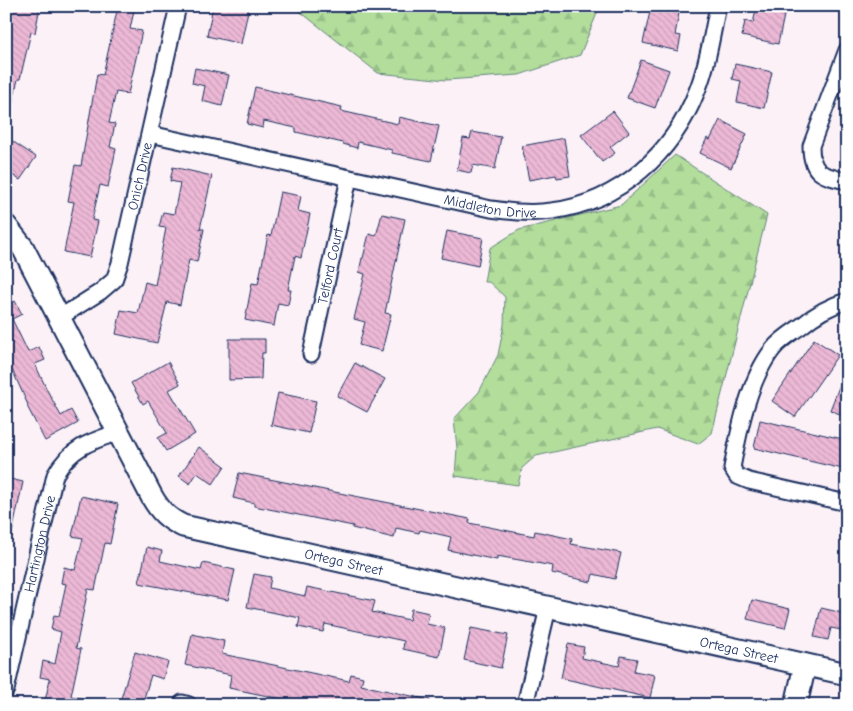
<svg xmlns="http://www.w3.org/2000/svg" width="853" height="711" font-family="'Comic Neue',sans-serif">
	<defs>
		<pattern id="forest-firs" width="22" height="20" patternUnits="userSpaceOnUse" patternTransform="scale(1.25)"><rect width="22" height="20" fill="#b2dd9b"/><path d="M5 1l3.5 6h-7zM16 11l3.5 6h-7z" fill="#98be88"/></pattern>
		<pattern id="building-back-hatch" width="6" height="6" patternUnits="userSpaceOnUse" patternTransform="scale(1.25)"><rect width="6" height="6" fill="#ecb8d5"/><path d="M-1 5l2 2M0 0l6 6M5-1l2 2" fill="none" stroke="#ca9eb9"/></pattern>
	</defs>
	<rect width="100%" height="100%" fill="#fbf1f7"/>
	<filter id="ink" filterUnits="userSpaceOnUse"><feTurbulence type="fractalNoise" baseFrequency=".02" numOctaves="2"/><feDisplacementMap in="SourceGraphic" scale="10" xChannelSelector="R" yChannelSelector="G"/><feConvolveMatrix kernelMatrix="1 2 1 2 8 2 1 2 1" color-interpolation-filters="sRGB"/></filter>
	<g filter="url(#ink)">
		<!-- forest -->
		<path fill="url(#forest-firs)" stroke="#66867c" d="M293,6H600L580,55L519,75L446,80L378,73Z
			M675,155L767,215L712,433L698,444L657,429L536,456L522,468L518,485L455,476L457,448L454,419L479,392L498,355L504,325L505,297L489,282H484L490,248L519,230L621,205Z"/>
		<!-- building -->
		<path fill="url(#building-back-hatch)" stroke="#1b2f5e" d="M10,6H40L35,33L31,32L20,79H18L11,111H6V23Z
			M118,6H135L130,29L142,31L128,94L116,92L109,123L115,124L110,147L116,149L108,187L100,185L92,220L98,221L90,257L64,252L74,202L68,201L75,165L81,166L97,74L103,75Z
			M213,6H249L241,44L207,36Z
			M757,6H786L778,44L742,36L745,21L753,23Z
			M651,7L679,13L675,35L681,36L678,51L643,43Z
			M641,60L669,70L655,108L627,98Z
			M735,64L772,72L764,108L737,102L741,81L732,79Z
			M195,68L229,75L222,106L202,101L205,86L192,83Z
			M255,87L342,107L341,111L398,124L399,117L439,126L431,161L392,153V150L358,142L357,148L343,144V143L296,132V128L264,121L263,128L247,124Z
			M613,111L629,132L610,147L615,153L602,162L581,135Z
			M720,120L747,134L731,168L700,153L707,138L710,140Z
			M472,132L501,137L495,169L473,165L471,173L457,170L463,138L470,139Z
			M6,137L36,157L20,180L6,171Z
			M564,138L570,176L557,178L556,175L529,180L522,146Z
			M173,167L212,176L200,229H204L197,262L189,260L180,305L167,302L157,343L116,334L121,310L138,313L145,282L155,285L166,228L159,227L163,212L174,214L180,183L170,181Z
			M280,192L301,196L298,211L310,214L301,258L295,256L288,290H291L288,305L278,303L274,326L245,320L252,283L258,284L268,235L271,236Z
			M382,214L405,219L385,313L391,314L382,351L359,345L365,322L354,319L365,274L359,272L362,258H363L369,234L376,236Z
			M447,231L483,238L478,266L441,258Z
			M15,301L22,314L12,319L28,352L39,347L45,360L35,364L47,390L61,416L71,410L78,423L45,441L27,406L28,405L6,356V306Z
			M229,339H265V353H262L261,379L229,380Z
			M814,339L838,355L795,417L772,401Z
			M168,362L180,384L169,390L195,434L166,451L158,438L167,433L148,401L143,404L131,383Z
			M355,363L385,379L367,412L337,396Z
			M846,369H847V417L830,410Z
			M278,393L316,401L309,433L271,425Z
			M760,420L847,440V470L754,448Z
			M199,447L225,466L213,484L197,473L190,484L179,476Z
			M239,473L470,519L469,523L534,536L535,531L572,539L571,544L621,553L615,579L593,574L591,582L552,573L553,566L497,556V560L448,550L451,537L420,530L419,533L396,528L394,538L352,528L353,526L254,506V503L233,498Z
			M6,478L23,482L11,538H6Z
			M81,496L118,504L110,544L105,543L95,590L88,589L76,648L81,649L71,696L91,700L90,705H44L50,679L40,677L43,661L55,664L61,632L51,629L54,615L59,616L66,584L61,583L64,567L75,570L83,538L72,536Z
			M147,547L162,551L160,561L201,570L203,563L235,570L228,600L139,583Z
			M254,574L271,577L269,588L305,596L307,587L375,601L372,612L409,620L411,609L429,613L427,624L445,628L439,657L403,649L404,641L325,624L323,632L298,627L300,618L247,607Z
			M752,600L790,609L785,628L747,619Z
			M821,608L847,614V631L831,628L828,640L814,637Z
			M471,628L508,635L501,668L464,660Z
			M192,634L224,641L222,654L349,681L351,674L363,677L361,685L430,700L429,705H299L281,701L282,699L229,688L231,675L185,665Z
			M568,644L584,647L582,658L619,666L621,656L637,659L634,671L655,675L650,698L561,678Z
			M135,652L168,662L163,679L151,675L142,705H119Z"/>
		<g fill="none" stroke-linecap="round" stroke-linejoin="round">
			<defs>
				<g id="street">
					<path d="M847,50L811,146C811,174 823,176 847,181"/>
					<path id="s1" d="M150,134L491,209C511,212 532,214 552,211C620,202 673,153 697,91C708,64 712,34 718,6"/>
					<path d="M847,301C829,306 814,315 800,327C791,333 780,340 773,349C749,379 739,430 732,468L737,476L749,481L847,503"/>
					<path id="s2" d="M59,318L100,292L114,280L120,263L178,6"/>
					<path id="s3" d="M311,354L349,178"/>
					<path id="s4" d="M6,690L55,475C70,448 91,441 119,432"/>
					<path d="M182,703L189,705"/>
					<path d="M525,705L548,608"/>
				</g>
				<g id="secondary">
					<path id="s5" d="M6,226L23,248L152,497C160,511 168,519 183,526L847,674"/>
					<path d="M796,705L805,665"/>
				</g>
			</defs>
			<!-- street casing -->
			<use href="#street" stroke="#1b2f5e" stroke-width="19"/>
			<!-- secondary casing -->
			<use href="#secondary" stroke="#1b2f5e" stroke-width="25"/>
			<!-- street -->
			<use href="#street" stroke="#fff" stroke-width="15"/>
			<!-- secondary -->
			<use href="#secondary" stroke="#fff" stroke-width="21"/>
		</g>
	</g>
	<g text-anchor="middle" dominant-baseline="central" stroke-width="5" stroke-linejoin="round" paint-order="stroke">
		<!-- street labels -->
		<g font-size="14" fill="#1b2f5e" stroke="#fff">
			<text stroke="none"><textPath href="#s2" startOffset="174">Onich Drive</textPath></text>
			<text stroke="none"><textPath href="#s1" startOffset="348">Middleton Drive</textPath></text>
			<text stroke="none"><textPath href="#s3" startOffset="90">Telford Court</textPath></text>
			<text stroke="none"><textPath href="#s4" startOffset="150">Hartington Drive</textPath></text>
			<text stroke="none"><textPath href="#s5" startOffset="516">Ortega Street</textPath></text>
			<text stroke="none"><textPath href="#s5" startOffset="921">Ortega Street</textPath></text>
		</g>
	</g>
	<!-- margin -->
	<rect width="853" height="711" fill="none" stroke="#fff" stroke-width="25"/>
	<rect x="12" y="12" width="828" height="686" fill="none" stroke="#1b2f5e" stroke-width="2" filter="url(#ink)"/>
</svg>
